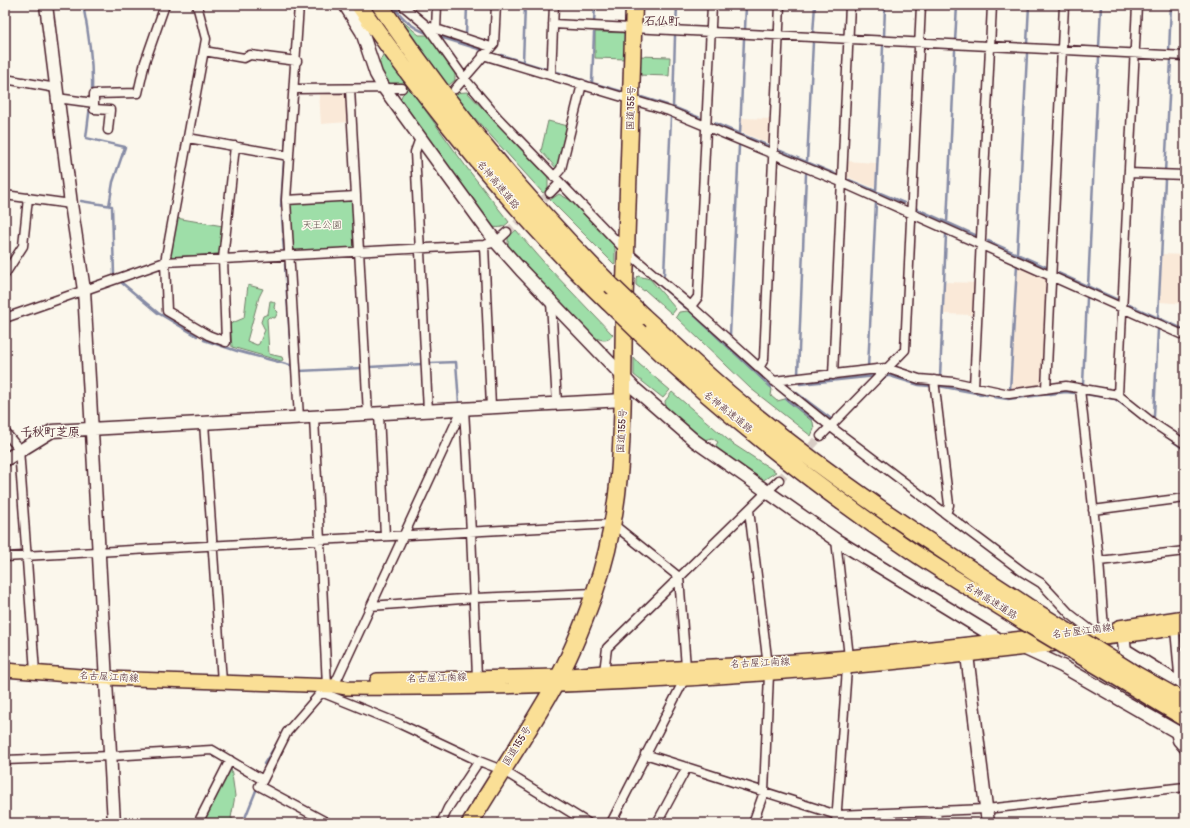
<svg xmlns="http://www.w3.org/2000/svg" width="1190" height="828" font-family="Pangolin,'Klee One',sans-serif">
	<rect width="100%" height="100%" fill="#fbf7ec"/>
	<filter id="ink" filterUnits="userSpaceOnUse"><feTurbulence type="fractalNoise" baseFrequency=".025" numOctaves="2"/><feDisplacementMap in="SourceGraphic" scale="8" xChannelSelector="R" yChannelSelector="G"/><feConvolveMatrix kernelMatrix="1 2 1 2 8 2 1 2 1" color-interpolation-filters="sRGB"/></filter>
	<g filter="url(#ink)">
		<!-- built -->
		<path fill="#fae9d8" d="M319,93H343L346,95L348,122L321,124Z
			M742,118L771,119L770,144L741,132Z
			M846,161L876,163L875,188L845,176Z
			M1162,254L1185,255V304L1160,302Z
			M1018,264L1047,277L1044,381L1039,387L1011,390Z
			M945,282L976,283L974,315L944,314Z"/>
		<!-- green -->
		<path fill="#9edea8" stroke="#747e6a" d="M401,20L419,35H428L455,71V80L448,86Z
			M595,32L627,33L626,59L595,58Z
			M384,53L467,168L509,222C503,228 500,228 492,227L400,100L402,95L405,92L400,85L388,84L377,66Z
			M639,56L670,57L669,76L638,75Z
			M467,92L548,177V190L543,193L452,93Z
			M548,121L568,126L557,169L541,151Z
			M559,194L570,200L615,246V265L550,200Z
			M349,200L352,202L354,246L353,248L294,251L291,247L290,205L292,203Z
			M176,218L223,226L220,252L218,254L171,257L169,254Z
			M516,230L548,267L613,335C607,343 600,340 592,336L508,247V237Z
			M638,276L650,279L676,309L672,314L645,290L644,291L636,285V278Z
			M248,285L263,289L259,297L247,341L257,345L259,344L265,330L261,322L263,316L268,314L270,301H272L275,303L274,308L278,312L275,318L269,317L267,319L269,354L282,357L283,360L281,361L232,347L230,324L244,318Z
			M689,311L772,389L771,396L777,401L785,399L813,422L814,429L811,436L750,388L676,317L679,312Z
			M634,358L639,364L670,390L663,398L634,375Z
			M672,392L733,444L776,472L762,481L717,451L716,445L718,442L712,438L704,440L666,410L665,401Z
			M230,760L235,796L231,818L241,823H199Z"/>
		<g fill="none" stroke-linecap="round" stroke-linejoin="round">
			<!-- stream -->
			<path stroke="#868ba5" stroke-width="2.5" d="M83,5C89,34 93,61 92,91
				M393,5C402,19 412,28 427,33
				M294,9V5
				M294,23V17
				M594,23L595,5
				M676,28L677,5
				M745,30L746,5
				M813,34L815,5
				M466,35L467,5
				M675,36L673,107L700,118
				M440,37L482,50
				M884,37L885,5
				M955,42L957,5
				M1027,44L1029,5
				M1099,48L1101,5
				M1169,52L1171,5
				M501,55L546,69
				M523,62L525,5
				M557,72L588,82
				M592,83L594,33
				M592,83L624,92
				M638,96L667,105
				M90,106L86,138L125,147L113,182L109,206
				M714,123L769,146
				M740,134L744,39
				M778,150L835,174
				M285,152L286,136
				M807,162L813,42
				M1165,172L1171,60
				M849,180L904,203
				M876,192L883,47
				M81,201L112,206L114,275
				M281,206L284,159
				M917,209L975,235
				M282,216L283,232
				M947,223L955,51
				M283,239L284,250
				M988,241L1046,267
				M1017,254L1027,54
				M285,264L292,372
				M1058,273L1118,300
				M664,275L671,117
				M122,283L158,313L197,336
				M660,285L686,308
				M1088,286L1099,57
				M1129,305L1185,330
				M691,312L771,387
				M1158,318L1165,180
				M730,335L739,146
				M204,340L237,351L290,365
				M430,363L456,362L459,403H461
				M369,367L423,364
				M868,368L876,202
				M299,371L362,368
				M798,375L806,174
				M940,378L946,235
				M881,381L887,376H890L919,385L929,386
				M800,384L876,376
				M1083,384L1087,298
				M939,386L987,395
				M794,391L830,418
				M1010,391L1017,265
				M1085,394L1115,399L1185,450
				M994,397L1008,399L1066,392L1074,393
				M786,399L812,419
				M1154,416L1158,329
				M316,704L323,697
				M264,764L279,740
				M243,823L257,788"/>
			<!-- street-tunnel -->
			<path stroke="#d8ccc5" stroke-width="8" stroke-dasharray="8 4" stroke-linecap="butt" d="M535,207L550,193
				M507,232L526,215
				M803,455L821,436
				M779,480L795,463"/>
			<defs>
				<path id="street" d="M197,5L206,39L165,262L167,311L208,335L226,342L223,259L235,146
					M402,5L427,26L464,78L498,118L626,251L691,306L774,381L831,427L946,514L1023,572L1041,583L1070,614L1092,631
					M553,24L1185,56
					M427,26L491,47
					M436,30L437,5
					M204,51L244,58L250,55L297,61
					M483,55L669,111L841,182L1185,336
					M551,75L554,5
					M5,79L56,88
					M294,89L402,88
					M350,89L356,196
					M455,89L494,44L496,5
					M57,98L94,103V94L138,93L145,62L165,5
					M94,103V109L110,110L108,130
					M188,138L289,156
					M420,138L415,152L428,411
					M1129,173L1185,175
					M554,177L561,169L582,84
					M550,193L560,183
					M5,195L71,204
					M286,200L356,196L368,414
					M484,245L491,407
					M5,274L23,246L28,198
					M551,302L557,404
					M691,306L698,297L712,5
					M5,318L165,262L484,245L496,242L507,232
					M759,368L764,359L780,5
					M833,375L850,5
					M934,380L949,505L946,514
					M774,381L886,368L919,379L954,382L1009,394L1066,386L1118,395L1153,423L1185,444
					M974,387L992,5
					M1046,389L1064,5
					M1080,389L1099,561L1104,629
					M1118,395L1137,5
					M464,409L471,532L477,677
					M379,414L385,536
					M299,418L286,200L299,5
					M204,423L222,682
					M5,432L19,449L35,672
					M821,436L905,350L921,5
					M749,510L769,674L764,792L753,823
					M1093,510L1185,498
					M836,540L849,657
					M5,557L613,524L679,577L686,667
					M1099,561L1185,551
					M371,606L475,598L594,593
					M1175,629L1180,685
					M604,672L607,648L779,480
					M334,686L458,418L464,409
					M321,692L400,724L479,761L502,770L588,823
					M645,754L837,815L986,809L1185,787
					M5,760L111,756L212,750L263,780L259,786L328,823
					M263,780L287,732L327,686L314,417
					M936,811L937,823
					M198,823L230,760
					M441,823L448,808L479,761
					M611,823L684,680
					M657,823L687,767
					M836,823L847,668"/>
				<path id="secondary" d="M46,5L71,204L84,290L114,823
					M345,5L362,32L376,74L384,88L496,242L521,270L634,388L695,441L836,540L1003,642
					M5,460L52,431L624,400
					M1123,635L1125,650L1185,687
					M1021,647L1062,666L1177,732L1179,740L1185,747
					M967,655L988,823"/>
				<path id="primary" d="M1119,627L1185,617
					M5,670L106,678L334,686L347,688C577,690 806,675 1034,647C1084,640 1135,635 1185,627
					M377,680L558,676L604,672L768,663L849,657L1051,635"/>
				<path id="highway" d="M359,5C387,46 417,85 448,124C498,187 550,247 608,302
					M380,5C448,106 525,199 611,285
					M643,316C673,343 702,371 733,397C826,475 929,542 1030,608
					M640,333C724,414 817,487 913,552C949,576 987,598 1023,621
					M470,823C497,778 527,734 553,688C569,659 583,625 594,594C627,503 622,408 624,314C627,211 630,108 634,5"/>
			</defs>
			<!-- street casing -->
			<use href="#street" stroke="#4a1f2b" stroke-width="11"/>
			<!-- secondary casing -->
			<use href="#secondary" stroke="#4a1f2b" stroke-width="15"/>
			<!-- primary casing -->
			<use href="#primary" stroke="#4a1f2b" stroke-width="16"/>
			<!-- highway casing -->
			<use href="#highway" stroke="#4a1f2b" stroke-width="19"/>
			<!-- street -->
			<use href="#street" stroke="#fbf7ec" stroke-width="8"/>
			<!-- secondary -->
			<use href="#secondary" stroke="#fbf7ec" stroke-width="12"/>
			<!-- primary -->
			<use href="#primary" stroke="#fadf96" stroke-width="13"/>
			<!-- highway -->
			<use href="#highway" stroke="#fadf96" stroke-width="16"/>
			<defs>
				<path id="highway-bridge" d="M611,285L643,316
					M608,302L640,333
					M1030,608L1135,674L1185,702
					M1023,621L1185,718"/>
			</defs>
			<!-- highway-bridge casing -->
			<use href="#highway-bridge" stroke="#4a1f2b" stroke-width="19" stroke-linecap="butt"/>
			<!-- highway-bridge -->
			<use href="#highway-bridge" stroke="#fadf96" stroke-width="16"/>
		</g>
	</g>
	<g text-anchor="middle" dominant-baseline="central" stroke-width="3" stroke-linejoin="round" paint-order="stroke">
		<!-- street labels -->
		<g font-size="10" fill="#4a1f2b" stroke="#fbf7ec">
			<text transform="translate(631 108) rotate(-88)">国道155号</text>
			<text transform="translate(498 185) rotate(50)">名神高速道路</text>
			<text transform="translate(728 412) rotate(39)">名神高速道路</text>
			<text transform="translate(622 431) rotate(-87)">国道155号</text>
			<text transform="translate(991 601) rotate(32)">名神高速道路</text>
			<text transform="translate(1082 631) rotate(-7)">名古屋江南線</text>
			<text transform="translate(760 663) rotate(-3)">名古屋江南線</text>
			<text transform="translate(109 677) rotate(3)">名古屋江南線</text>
			<text transform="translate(437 678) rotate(-2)">名古屋江南線</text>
			<text transform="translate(517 746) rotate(-58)">国道155号</text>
		</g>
		<!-- park labels -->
		<g font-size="10" fill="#5f4f4a" stroke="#fbf7ec">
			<text x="322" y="225">天王公園</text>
		</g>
		<!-- quarter labels -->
		<g font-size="12" font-weight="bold" fill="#4a1f2b" stroke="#fbf7ec">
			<text x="662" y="21">石仏町</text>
			<text x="50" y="432">千秋町芝原</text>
		</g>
	</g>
	<!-- margin -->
	<rect width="1190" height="828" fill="none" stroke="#fbf7ec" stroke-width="20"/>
	<rect x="10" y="10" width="1170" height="808" fill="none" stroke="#4a1f2b" stroke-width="1.5" filter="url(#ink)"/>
</svg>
